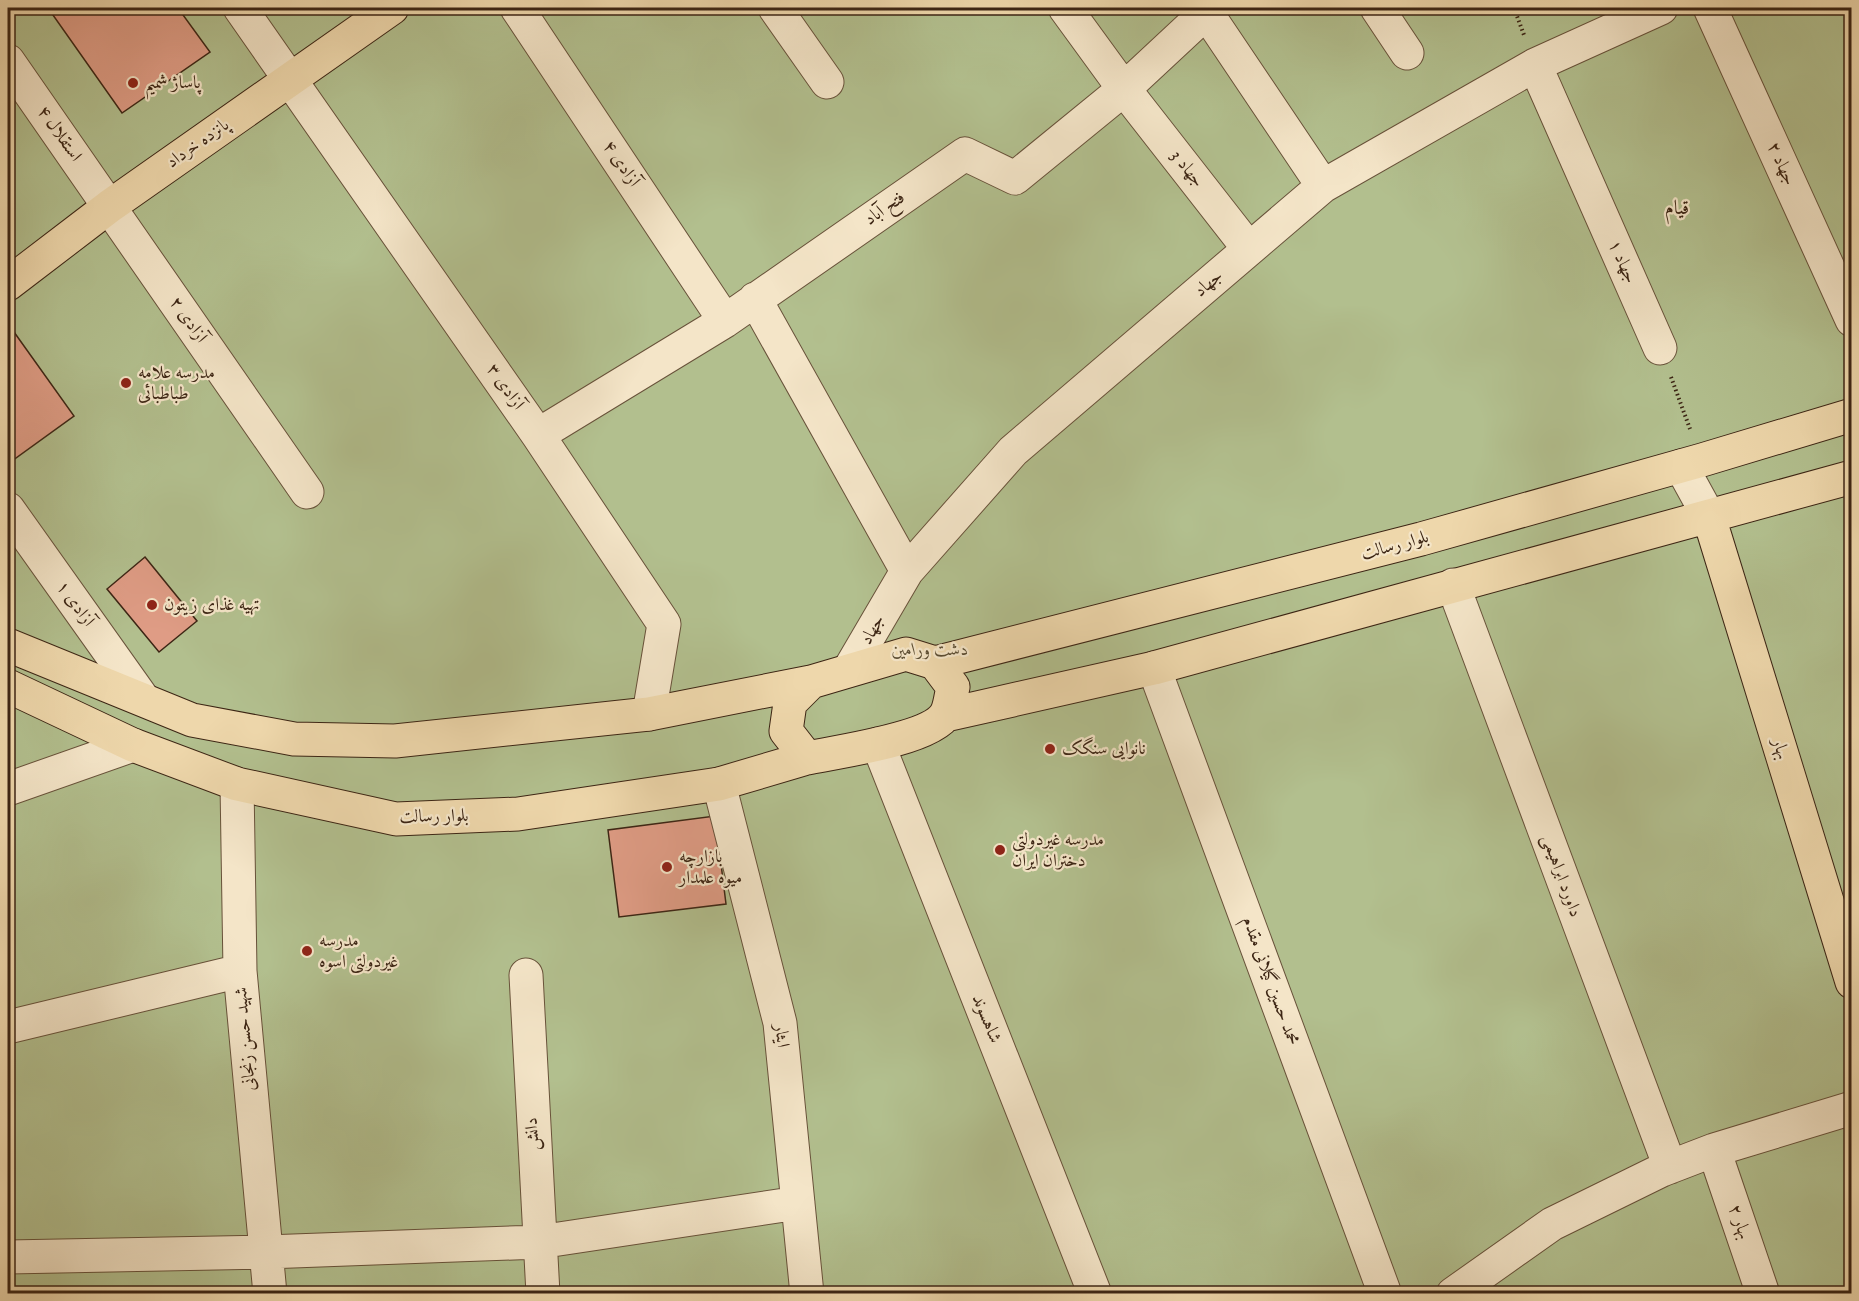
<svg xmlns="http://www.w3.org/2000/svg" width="1859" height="1301" font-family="'IM FELL English',Amiri,serif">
	<rect width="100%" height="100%" fill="#eed7ab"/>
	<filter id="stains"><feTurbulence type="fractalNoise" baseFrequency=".00333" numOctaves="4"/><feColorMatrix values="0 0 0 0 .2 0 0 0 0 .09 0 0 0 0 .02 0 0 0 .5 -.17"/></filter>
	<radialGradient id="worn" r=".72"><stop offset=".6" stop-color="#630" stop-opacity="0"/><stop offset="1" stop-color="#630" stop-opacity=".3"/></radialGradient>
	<!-- green -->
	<path fill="#b2bf8e" stroke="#777251" stroke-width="1.5" d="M8,8H1851V1293H8Z"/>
	<!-- building -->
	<path fill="#df9c85" stroke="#3c2514" stroke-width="1.5" d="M48,8H178L210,52L122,113Z
		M14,332L74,416L9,463L8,336Z
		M145,557L197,621L159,652L107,589Z
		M715,816L726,904L619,917L608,830Z"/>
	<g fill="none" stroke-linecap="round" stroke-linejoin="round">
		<defs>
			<path id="minor" d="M240,8L538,435L664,624L649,714
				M517,8L725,321
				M775,8L827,82
				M1065,8L1124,89L1249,249
				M1377,8L1407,53
				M1710,8L1852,320
				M1206,12L1323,186
				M8,61L307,492
				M1535,65L1660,348
				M755,299L907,571
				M538,435L725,321L965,154L1015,178L1124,89L1211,8
				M1681,466L1709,517
				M8,509L143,699
				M1453,585L1670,1167
				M1154,668L1385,1294
				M849,670L907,571L1013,451L1323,186L1535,65L1661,8
				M878,744L1095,1294
				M237,784L240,971L270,1294
				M719,784L780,1023L807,1294
				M8,789L133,745
				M526,975L543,1294
				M8,1027L240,971
				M1714,1150L1763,1294
				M8,1257L266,1252L539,1242L798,1203
				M1453,1294L1552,1224L1662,1170L1714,1150L1852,1108"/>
			<path id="major" d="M8,284L110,206L392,8
				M1709,517L1852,982
				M8,645L192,720L294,739L395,741L649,714L811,682L906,654L935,663L953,687C951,695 950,707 946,714C931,739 837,752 807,758L786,731L790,703L811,682
				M935,663L1421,539L1702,460L1852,415
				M8,686L133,745L237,784L396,819L518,814L719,784L807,758
				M946,715L1154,668L1852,477"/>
		</defs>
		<!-- minor casing -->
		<use href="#minor" stroke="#68523a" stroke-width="35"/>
		<!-- major casing -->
		<use href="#major" stroke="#3c2514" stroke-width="35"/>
		<!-- path -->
		<path stroke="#3c2514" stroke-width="4" stroke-dasharray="1.5 3" stroke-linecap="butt" d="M1514,8L1524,35
			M1671,377L1690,429"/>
		<!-- minor -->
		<use href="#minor" stroke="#f4e5c8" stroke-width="33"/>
		<!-- major -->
		<use href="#major" stroke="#eed7ab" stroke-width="33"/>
	</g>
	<!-- markers -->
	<g fill="#8f2418" stroke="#f4e5c8" stroke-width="2">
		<circle cx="133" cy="83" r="6"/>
		<circle cx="126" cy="383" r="6"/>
		<circle cx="152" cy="605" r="6"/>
		<circle cx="1050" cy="749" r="6"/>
		<circle cx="1000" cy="850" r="6"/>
		<circle cx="667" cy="867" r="6"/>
		<circle cx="307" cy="951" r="6"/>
	</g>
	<g text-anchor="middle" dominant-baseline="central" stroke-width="4.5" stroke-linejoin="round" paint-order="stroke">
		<!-- poi labels -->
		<g font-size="18" fill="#3c2514" stroke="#f4e5c8" text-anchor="start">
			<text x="145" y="83">پاساژ شمیم</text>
			<text x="138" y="373">مدرسه علامه<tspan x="138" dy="21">طباطبائی</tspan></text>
			<text x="164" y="605">تهیه غذای زیتون</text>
			<text x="1062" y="749">نانوایی سنگک</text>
			<text x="1012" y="840">مدرسه غیردولتی<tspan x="1012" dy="21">دختران ایران</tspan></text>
			<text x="679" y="857">بازارچه<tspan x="679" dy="21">میوه علمدار</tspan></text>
			<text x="319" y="941">مدرسه<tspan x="319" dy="21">غیردولتی اسوه</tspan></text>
		</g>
		<!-- street labels -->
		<g font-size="18" fill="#3c2514" stroke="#f4e5c8">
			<text transform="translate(59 134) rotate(55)">استقلال ۴</text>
			<text transform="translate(198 144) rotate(-35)">پانزده خرداد</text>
			<text transform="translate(621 164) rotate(56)">آزادی ۴</text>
			<text transform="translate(1781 164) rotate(66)">جهاد ۲</text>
			<text transform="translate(1187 169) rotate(52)">جهاد 3</text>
			<text transform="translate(885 209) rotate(-35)">فتح آباد</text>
			<text transform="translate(1622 262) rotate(66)">جهاد ۱</text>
			<text transform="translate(1209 284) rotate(-40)">جهاد</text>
			<text transform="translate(188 320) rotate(55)">آزادی ۲</text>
			<text transform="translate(505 387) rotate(55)">آزادی ۳</text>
			<text transform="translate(1395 546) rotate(-15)">بلوار رسالت</text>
			<text transform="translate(75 604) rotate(54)">آزادی ۱</text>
			<text transform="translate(873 630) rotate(-60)">جهاد</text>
			<text transform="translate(1780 749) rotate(73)">بهار</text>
			<text transform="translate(434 817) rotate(-1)">بلوار رسالت</text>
			<text transform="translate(1561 876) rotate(70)">داورد ابراهیمی</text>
			<text transform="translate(1270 981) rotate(70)">محمد حسین گیلانی مقدم</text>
			<text transform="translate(986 1019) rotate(68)">شاهسوند</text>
			<text transform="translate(781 1036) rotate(83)">ایثار</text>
			<text transform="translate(246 1039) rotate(-95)">شهید حسن زنجانی</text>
			<text transform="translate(533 1134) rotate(-93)">دانش</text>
			<text transform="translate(1739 1222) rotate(71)">بهار ۲</text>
		</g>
		<!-- park labels -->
		<g font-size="18" font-style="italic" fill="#5a4c32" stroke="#f4e5c8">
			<text x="930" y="650">دشت ورامین</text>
		</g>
		<!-- neighbourhood labels -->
		<g font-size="20" fill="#3c2514" stroke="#f4e5c8">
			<text x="1677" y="208">قیام</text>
		</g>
	</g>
	<!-- margin -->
	<rect width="1859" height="1301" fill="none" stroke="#eed7ab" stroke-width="30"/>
	<rect x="9" y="9" width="1841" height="1283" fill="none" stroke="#3c2514" stroke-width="3"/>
	<rect x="15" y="15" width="1829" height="1271" fill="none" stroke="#3c2514" stroke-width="1.5"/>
	<rect width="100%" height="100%" filter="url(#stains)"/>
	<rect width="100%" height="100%" fill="url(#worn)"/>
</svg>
